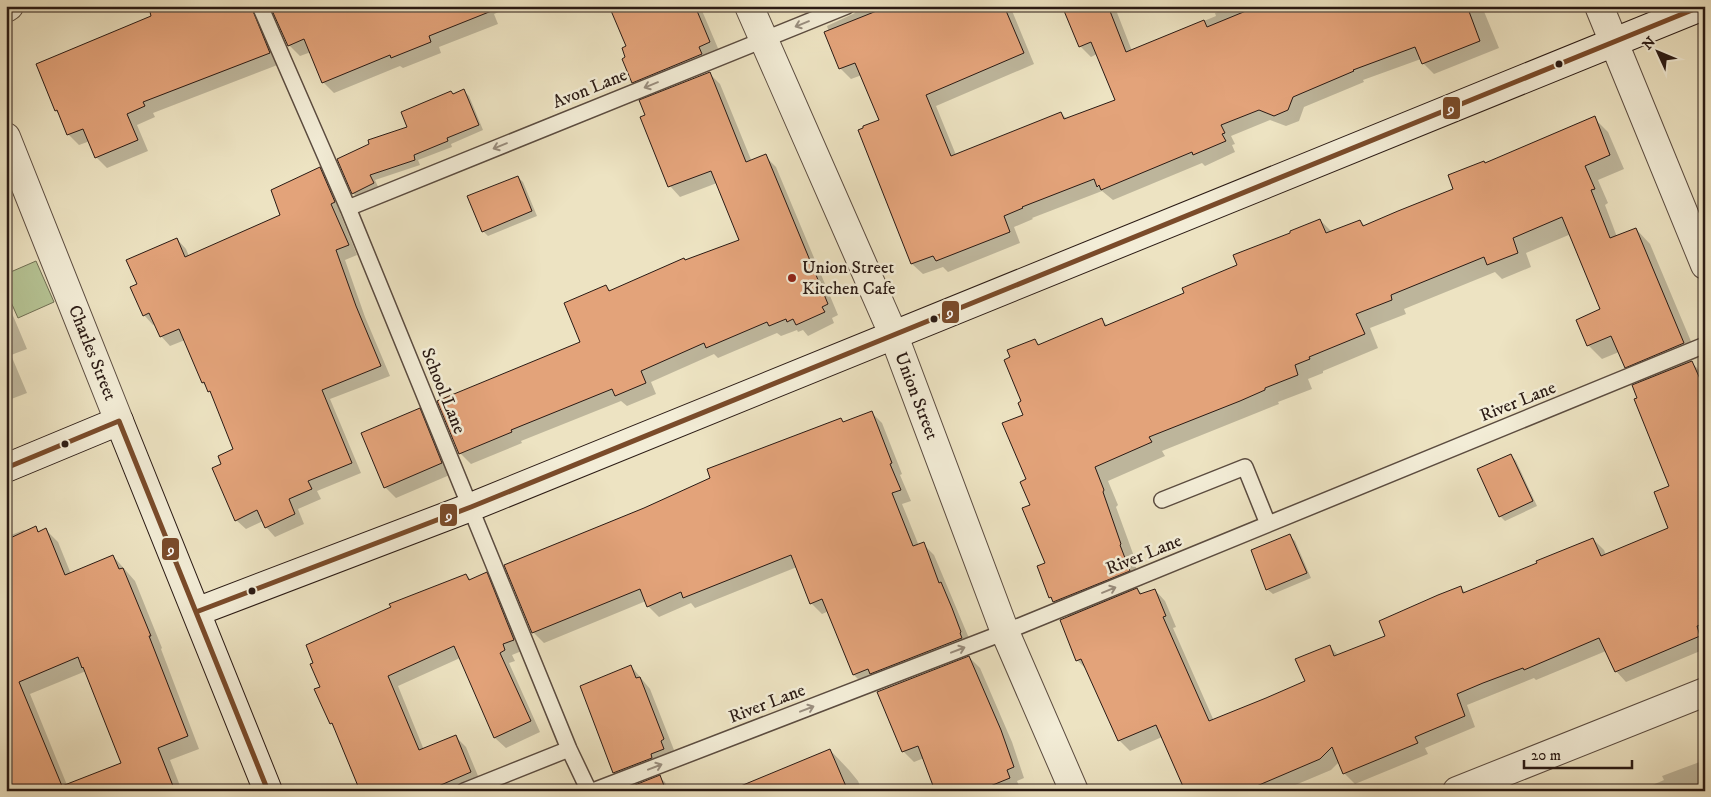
<svg xmlns="http://www.w3.org/2000/svg" width="1711" height="797" font-family="'IM FELL DW Pica',serif">
	<rect width="100%" height="100%" fill="#ede3c2"/>
	<filter id="stains"><feTurbulence type="fractalNoise" baseFrequency=".004" numOctaves="4"/><feColorMatrix values="0 0 0 0 .2 0 0 0 0 .09 0 0 0 0 .02 0 0 0 .5 -.17"/></filter>
	<radialGradient id="worn" r=".72"><stop offset=".6" stop-color="#630" stop-opacity="0"/><stop offset="1" stop-color="#630" stop-opacity=".3"/></radialGradient>
	<!-- green -->
	<path fill="#b6c495" stroke="#706f54" d="M36,261L54,302L18,318L6,291V274Z"/>
	<!-- shadow -->
	<path fill="#0003" fill-rule="evenodd" d="M169,6H512L494,14L498,24L439,47L441,53L403,68L400,66L334,93L323,82L311,52L300,56L289,45L273,8H268L280,64L153,113L155,117L137,125L148,151L107,168L96,157L90,141L79,145L68,134L60,115L56,111L37,65L153,17Z
		M611,6H700L720,53L644,93L633,82L627,58V47Z
		M818,6H1010L1034,64L936,106L956,155L1061,113L1067,119L1116,101L1097,54L1091,57L1080,46L1064,6H1120L1121,9L1116,10L1132,51L1216,16L1215,13L1233,6H1490L1483,9L1499,48L1434,74L1423,63L1421,59L1363,80L1364,82L1304,107L1299,121L1286,126L1270,120L1231,136L1235,144L1232,145L1235,152L1205,166L1202,163L1113,200L1102,191L1032,218L1033,219L1014,227L1020,243L948,272L943,267L923,274L912,264L859,131L881,120L862,75L851,79L840,68L827,26L855,13L856,7L829,18Z
		M709,73L720,84L752,162L765,156L776,167L838,315L832,318L834,323L808,336L803,330L798,332L797,330L781,336L777,333L718,358L714,354L651,382L656,394L627,406L621,401L521,441L522,443L471,464L460,453L581,343L606,287L611,291L741,240L717,183L680,197L670,186Z
		M464,91L469,96L483,130L451,144L452,147L418,160L420,165L375,180L379,189L358,198L353,193L409,128Z
		M1594,118L1608,132L1624,169L1598,180L1608,203L1605,205L1617,237L1636,229L1650,244L1698,358L1690,361L1702,373L1705,379V649L1626,682L1616,671L1606,651L1536,680L1534,678L1467,705L1475,727L1425,748L1428,754L1355,784L1344,773L1339,762L1331,770L1281,791H1169L1184,785L1162,737L1130,751L1119,740L1088,671L1077,660L1070,617L1050,597L1047,563L1032,506L1028,480L1023,401L1035,340L1040,346L1102,320L1108,326L1186,294L1238,266L1292,233L1320,220L1332,232L1360,221L1365,226L1455,190L1486,164ZM1571,234L1602,310L1588,345L1602,359L1619,352L1626,367L1641,383L1639,398L1671,487L1670,529L1606,555L1604,550L1593,539L1539,564L1466,593L1460,587L1387,637L1338,655L1329,646L1307,682L1214,721L1173,628L1176,627L1165,601L1155,590L1143,595L1136,588L1143,585L1133,560L1135,559L1116,507L1118,505L1108,481L1165,456L1162,451L1254,414L1279,404L1278,402L1312,389L1308,379L1323,373V371L1378,348L1370,328L1406,314L1404,309L1495,272L1502,279L1531,267L1526,253Z
		M320,169L329,178L344,212L340,213L357,255L345,260L365,317L390,376L330,399L361,473L317,491L321,499L298,509L304,524L275,537L266,527L263,521L246,529L236,520L223,465L235,450L212,394L203,383L185,340L170,346L161,336L155,324L153,325L144,315L139,285L177,239L186,249L189,256L282,216Z
		M518,177L523,182L537,216L488,236L483,231Z
		M6,299L27,349L11,355L27,393L6,401Z
		M419,410L430,420L452,474L396,498L385,487Z
		M871,412L882,423L902,474L900,475L911,501L902,504L919,546L923,544L934,555L971,643L864,685L854,675L829,611L822,614L811,603L797,567L695,608L691,603L659,617L648,606L646,601L544,643L533,632L644,509Z
		M1511,455L1516,461L1537,506L1505,521L1500,516Z
		M35,528L40,532L46,530L58,542L71,574L113,556L135,581L162,648L161,649L199,749L170,760L182,791H6V537L24,530L26,532ZM86,671L122,764L67,785L30,694Z
		M1289,535L1295,541L1311,578L1273,594L1267,589Z
		M486,574L497,584L524,650L512,655L515,661L509,663L540,732L506,748L495,738L460,658L398,686L424,750L455,736L466,747L481,783L462,791H362L336,729L331,723L466,575L471,580Z
		M969,657L980,668L1012,742L1024,778L1017,781L1021,791H937L924,758L914,762L903,751Z
		M631,666L650,689L674,750L671,752L674,760L625,783L614,773Z
		M830,750L849,770L858,781L862,791H772Z
		M1705,760V791H1639L1664,780L1662,776Z
		M659,777L665,782L668,791H623Z"/>
	<!-- building -->
	<path fill="#e3a37a" stroke="#2a1a14" fill-rule="evenodd" d="M165,6H251L270,53L143,102L145,106L127,114L138,140L95,158L83,129L67,135L57,110L55,111L36,64L151,16L150,12Z
		M270,6H499V8L429,36L431,42L391,58L390,55L322,83L304,39L288,46Z
		M609,6H695L710,42L699,47L702,54L632,83L622,59L625,57L622,48L626,46Z
		M889,6H1004L1024,53L926,95L951,156L1061,112L1064,119L1115,100L1091,42L1079,47L1062,6H1108L1126,52L1204,20L1207,27L1258,6H1467L1480,41L1422,64L1415,47L1353,70L1354,71L1293,97L1288,110L1274,116L1259,110L1221,125L1225,133L1222,134L1226,141L1193,155L1192,152L1101,190L1099,185L1097,187L1094,179L1022,207L1023,208L1004,216L1010,232L936,261L933,256L911,264L858,130L863,128V126L879,120L855,63L839,69L824,32Z
		M710,72L746,162L766,154L828,304L822,307L825,312L796,325L793,319L787,322L786,319L769,326L767,322L706,348L704,343L641,371L646,383L615,396L612,389L511,430L512,432L459,454L437,401L580,342L564,303L606,285L609,291L684,258L685,260L739,240L711,171L668,187L640,117L645,115L639,100Z
		M464,89L479,125L447,138L448,141L414,155L415,160L370,175L374,183L352,194L337,159L369,144L368,140L407,127L401,112L451,91L453,94Z
		M1595,116L1610,155L1585,166L1595,189L1591,190L1610,238L1636,228L1684,343L1625,368L1611,336L1587,346L1576,320L1600,309L1562,217L1513,238L1518,253L1487,265L1484,257L1391,295L1392,300L1356,314L1365,334L1309,357L1310,359L1295,365L1298,375L1265,388V390L1240,401L1149,437L1152,442L1095,467L1104,490L1103,492L1121,544L1120,545L1130,571L1053,602L1051,597L1049,598L1037,566L1045,563L1022,508L1030,505L1020,482L1026,479L1002,423L1023,415L1018,403L1021,401L1004,360L1010,357L1007,350L1035,339L1038,345L1102,318L1105,326L1184,293L1182,288L1237,265L1233,255L1290,233V231L1320,219L1326,233L1360,220L1363,226L1398,211L1453,189L1448,175L1484,161L1485,163Z
		M320,167L335,202L331,204L349,245L336,250L356,306L381,366L322,390L352,463L308,481L312,489L289,499L295,514L265,528L257,510L235,521L212,468L221,464L218,456L233,449L210,391L208,392L204,382L202,383L179,329L160,337L149,313L143,316L130,287L137,284L126,260L177,238L185,257L280,215L271,190Z
		M518,176L532,211L482,232L467,196Z
		M1692,361L1705,390V624L1697,626L1700,636L1615,672L1599,638L1524,670L1523,668L1483,683L1457,694L1465,716L1415,737L1418,743L1343,774L1332,747L1320,759L1245,791H1185L1156,725L1118,741L1081,659L1076,661L1060,620L1137,588L1140,594L1155,589L1166,616L1163,617L1209,721L1266,698L1305,681L1295,659L1330,645L1334,656L1385,636L1379,621L1438,595L1461,586L1463,593L1537,563L1536,561L1593,538L1601,556L1668,528L1654,492L1669,486L1634,399L1637,398L1632,385Z
		M420,408L442,463L384,488L361,433Z
		M872,411L892,463L890,464L901,490L892,493L913,546L924,542L939,583L941,582L952,608L961,632L960,633L962,638L870,674L868,669L853,675L822,599L810,604L791,555L683,598L681,592L647,607L640,589L532,633L504,565L644,508L710,478L707,469L841,418L843,422Z
		M1511,454L1533,501L1499,517L1477,469Z
		M36,526L38,532L46,528L65,575L113,555L119,569L123,568L151,636H149L188,736L158,748L175,791H6V540ZM78,657L82,668L83,667L121,763L62,786L19,682Z
		M1290,534L1307,573L1266,590L1251,550Z
		M487,572L514,640L503,644L505,650L500,653L531,721L494,738L454,646L388,676L419,750L456,735L471,772L427,791H360L332,723L330,724L314,689L320,687L310,664L313,663L306,645L391,607L389,604L466,574L469,580Z
		M969,656L1001,730L1014,767L1007,770L1010,778L978,791H935L918,746L902,752L877,692Z
		M631,665L636,678L640,677L664,739L661,741L664,749L651,754L652,758L613,773L580,686Z
		M830,749L848,791H731V790Z
		M660,775L666,791H620Z"/>
	<g fill="none" stroke-linecap="round" stroke-linejoin="round">
		<defs>
			<path id="lane" d="M260,6L348,208L569,749L589,791
				M348,208L847,6
				M1162,500L1245,467L1268,524
				M464,791L569,749
				M593,791L1005,632L1705,345"/>
			<path id="street" d="M749,6L894,336L1005,632L1074,791
				M1599,6L1705,265
				M6,8L9,6
				M6,137L119,421
				M1457,791L1705,692"/>
			<path id="secondary" d="M6,468L119,421L268,791
				M196,612L471,507L1703,6"/>
		</defs>
		<!-- lane casing -->
		<use href="#lane" stroke="#5b4c40" stroke-width="18"/>
		<!-- street casing -->
		<use href="#street" stroke="#5b4c40" stroke-width="30"/>
		<!-- secondary casing -->
		<use href="#secondary" stroke="#2a1a14" stroke-width="30"/>
		<!-- lane -->
		<use href="#lane" stroke="#f3edd7" stroke-width="15"/>
		<!-- street -->
		<use href="#street" stroke="#f3edd7" stroke-width="28"/>
		<!-- secondary -->
		<use href="#secondary" stroke="#f3edd7" stroke-width="28"/>
		<defs>
			<path id="bus-1" d="M6,468L119,421L268,791
				M196,612L471,507L1702,6"/>
		</defs>
		<!-- bus-1 casing -->
		<use href="#bus-1" stroke="#f3edd7" stroke-width="9"/>
		<!-- bus-1 -->
		<use href="#bus-1" stroke="#7a4b2a" stroke-width="5"/>
	</g>
	<!-- one-way arrows -->
	<defs><path id="oneway-shaft" d="M-6 0H5M1.5-3L5.5 0L1.5 3" fill="none" stroke-width="1.6" stroke-linecap="round" stroke-linejoin="round" transform="scale(1.25)"/></defs>
	<g stroke="#998e7f">
		<use href="#oneway-shaft" transform="translate(802 24) rotate(158)"/>
		<use href="#oneway-shaft" transform="translate(651 85) rotate(158)"/>
		<use href="#oneway-shaft" transform="translate(500 146) rotate(158)"/>
		<use href="#oneway-shaft" transform="translate(1109 590) rotate(-22)"/>
		<use href="#oneway-shaft" transform="translate(958 650) rotate(-21)"/>
		<use href="#oneway-shaft" transform="translate(807 709) rotate(-21)"/>
		<use href="#oneway-shaft" transform="translate(655 767) rotate(-21)"/>
	</g>
	<!-- markers -->
	<g fill="#2a1a14" stroke="#f3edd7" stroke-width="2">
		<circle cx="1559" cy="64" r="4.5"/>
		<circle cx="934" cy="319" r="4.5"/>
		<circle cx="65" cy="444" r="4.5"/>
		<circle cx="252" cy="591" r="4.5"/>
	</g>
	<circle fill="#8f2418" stroke="#f3edd7" stroke-width="2" cx="792" cy="278" r="5"/>
	<g text-anchor="middle" dominant-baseline="central" stroke-width="5" stroke-linejoin="round" paint-order="stroke">
		<!-- street labels -->
		<g font-size="18" fill="#2a1a14" stroke="#f3edd7">
			<text transform="translate(590 89) rotate(-22)">Avon Lane</text>
			<text transform="translate(92 353) rotate(68)">Charles Street</text>
			<text transform="translate(443 391) rotate(68)">School Lane</text>
			<text transform="translate(916 396) rotate(69)">Union Street</text>
			<text transform="translate(1518 402) rotate(-22)">River Lane</text>
			<text transform="translate(1144 555) rotate(-22)">River Lane</text>
			<text transform="translate(767 704) rotate(-21)">River Lane</text>
		</g>
		<!-- poi labels -->
		<g font-size="18" fill="#2a1a14" stroke="#f3edd7" text-anchor="start">
			<text x="802" y="268">Union Street<tspan x="802" dy="21">Kitchen Cafe</tspan></text>
		</g>
	</g>
	<g stroke="#f3edd7" stroke-width="2">
		<rect x="1442" y="96" width="19" height="24" rx="5" fill="#7a4b2a"/>
		<rect x="941" y="300" width="19" height="24" rx="5" fill="#7a4b2a"/>
		<rect x="439" y="503" width="19" height="24" rx="5" fill="#7a4b2a"/>
		<rect x="161" y="537" width="19" height="24" rx="5" fill="#7a4b2a"/>
	</g>
	<g font-size="14" text-anchor="middle" font-weight="bold" fill="#fff">
		<text x="1451" y="113">9</text>
		<text x="950" y="317">9</text>
		<text x="449" y="520">9</text>
		<text x="171" y="554">9</text>
	</g>
	<!-- margin -->
	<rect width="1711" height="797" fill="none" stroke="#ede3c2" stroke-width="25"/>
	<rect x="8" y="8" width="1696" height="782" fill="none" stroke="#2a1a14" stroke-width="2.5"/>
	<rect x="12" y="12" width="1686" height="772" fill="none" stroke="#2a1a14"/>
	<!-- north arrow -->
	<g transform="translate(1658 52) rotate(314)" stroke="#f3edd7" stroke-width="4" paint-order="stroke">
	<path d="M0-4L9 19L0 12L-9 19Z" fill="#2a1a14"/>
	<text y="-8" font-size="14" font-weight="bold" text-anchor="middle" fill="#2a1a14">N</text>
	</g>
	<!-- scale -->
	<path d="M1524 760v8h108v-8" fill="none" stroke="#2a1a14" stroke-width="2.5"/>
	<text x="1531" y="760" font-size="15" fill="#2a1a14" stroke="#f3edd7" stroke-width="4" paint-order="stroke">20 m</text>
	<rect width="100%" height="100%" filter="url(#stains)"/>
	<rect width="100%" height="100%" fill="url(#worn)"/>
</svg>
